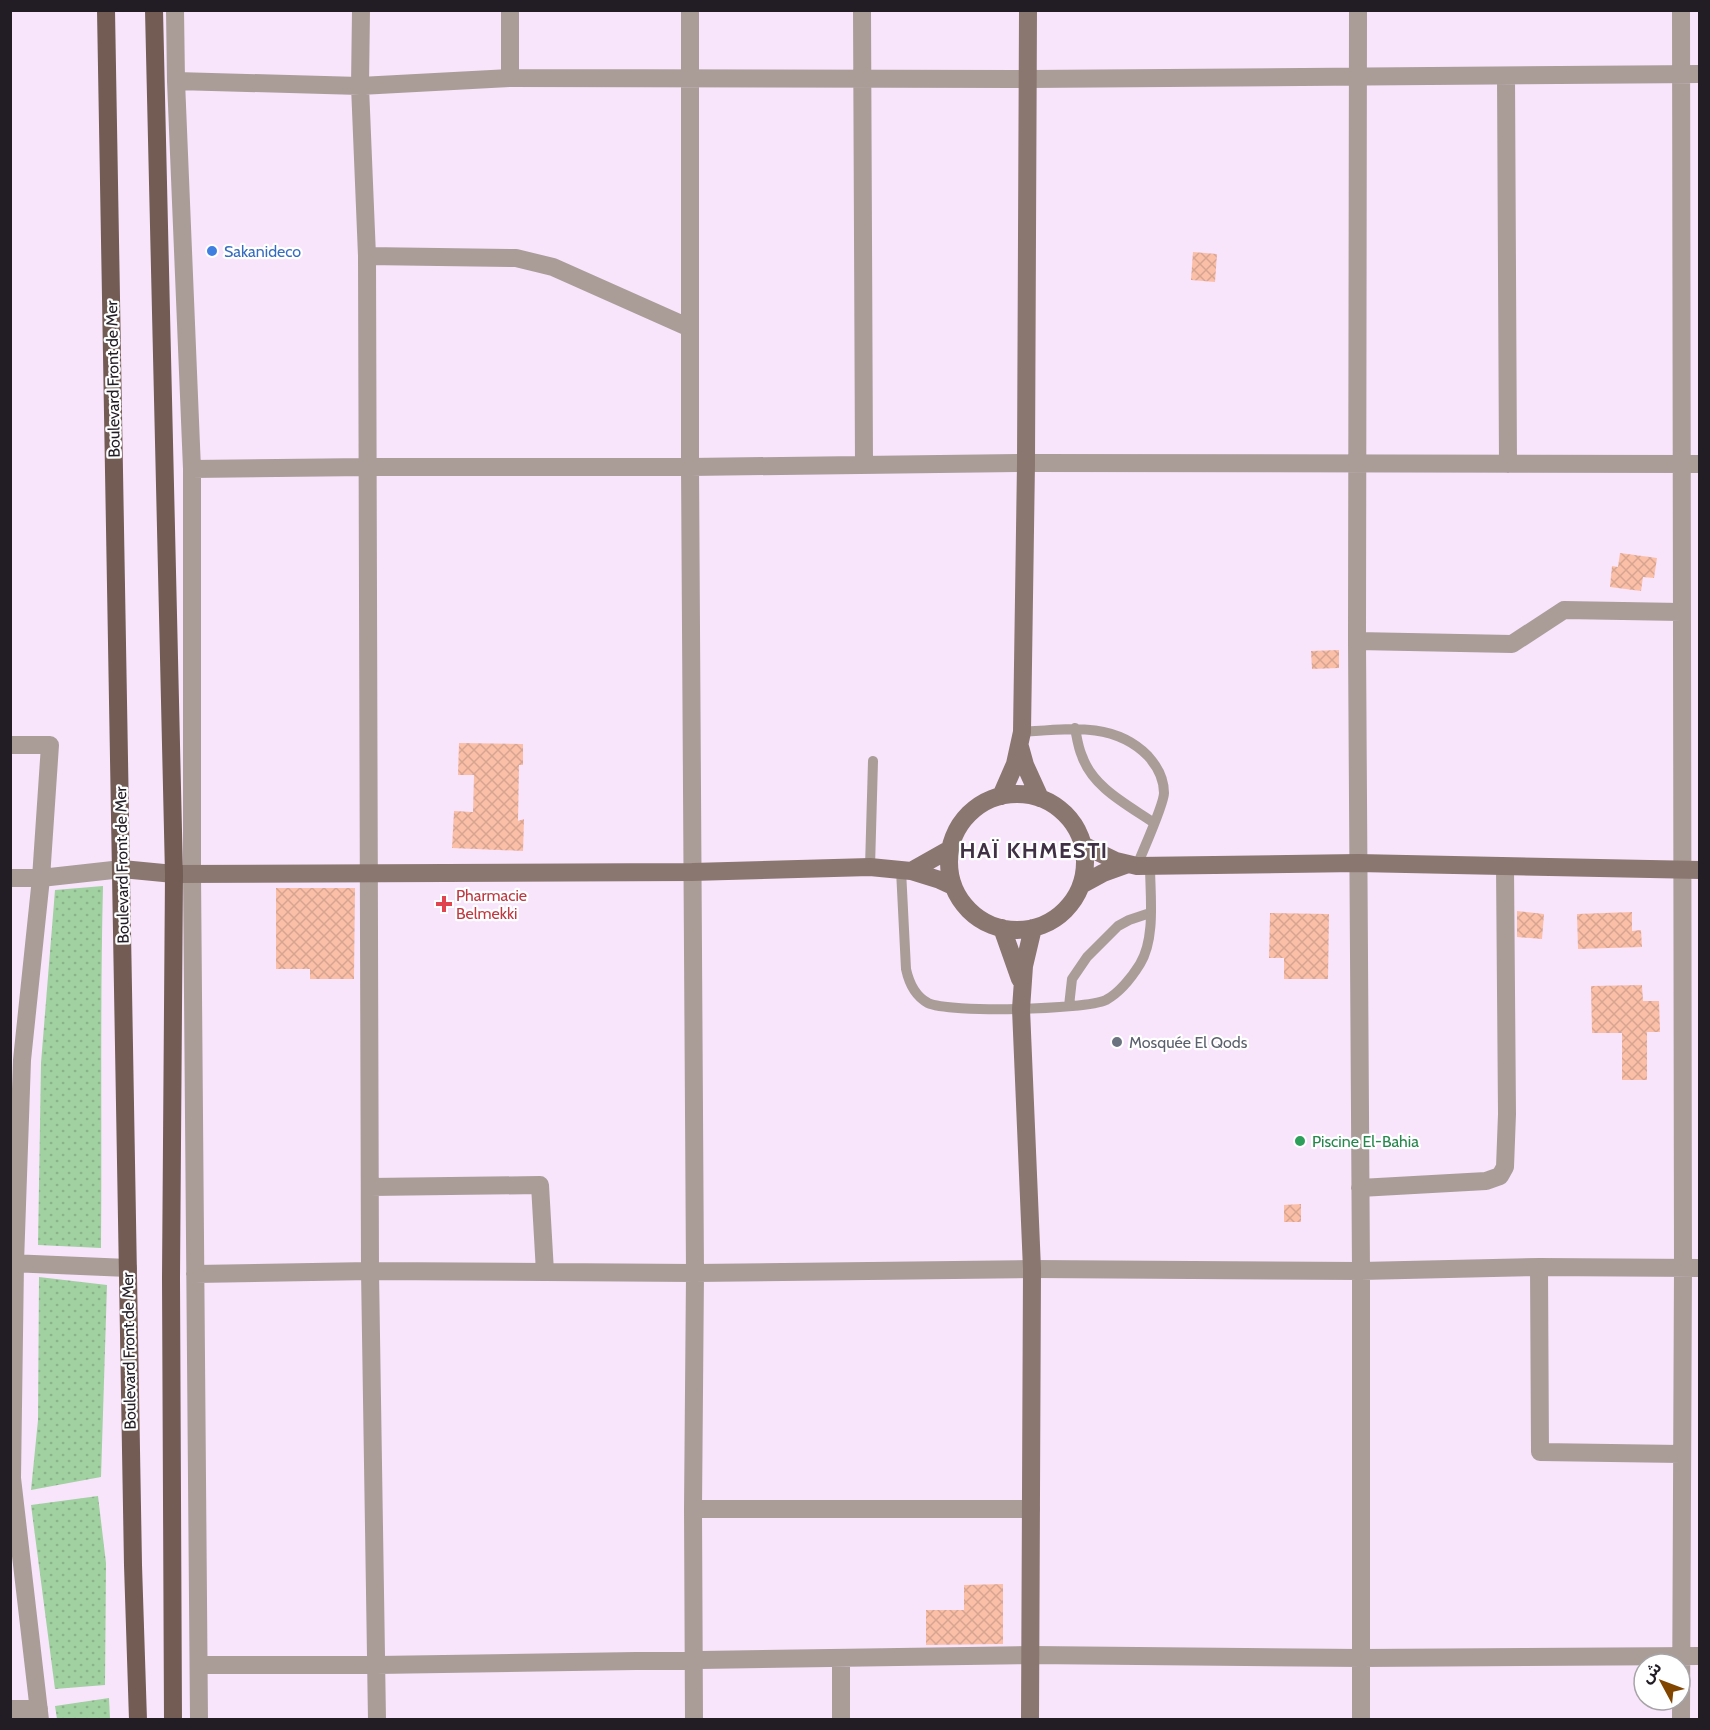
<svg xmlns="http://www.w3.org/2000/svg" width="1710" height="1730" font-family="Cabin,'Noto Sans Arabic',sans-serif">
	<defs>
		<pattern id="grass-dots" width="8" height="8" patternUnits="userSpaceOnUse" patternTransform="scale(1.5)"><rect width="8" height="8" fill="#a1d1a0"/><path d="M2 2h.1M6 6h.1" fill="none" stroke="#8ab38a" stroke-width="1.8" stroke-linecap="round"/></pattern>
		<pattern id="building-cross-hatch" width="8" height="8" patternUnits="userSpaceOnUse" patternTransform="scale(1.5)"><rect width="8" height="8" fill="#fbbfa8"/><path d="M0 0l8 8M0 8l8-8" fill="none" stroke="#d7a490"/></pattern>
	</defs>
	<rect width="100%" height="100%" fill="#f8e5fc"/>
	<!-- grass -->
	<path fill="url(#grass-dots)" d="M103,886C100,1007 102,1127 101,1248L38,1245L41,1063L55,890Z
		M39,1277L107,1285L101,1477L31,1490L38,1420Z
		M98,1496L106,1563L105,1685L55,1689L31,1505Z
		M109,1698L110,1719H57L55,1706Z"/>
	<!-- building -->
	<path fill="url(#building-cross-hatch)" d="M1193,252L1217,254L1215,282L1191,280Z
		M1620,553L1657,558L1654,578L1643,577L1641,591L1610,587L1612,566L1618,567Z
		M1339,650V668L1312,669L1311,651Z
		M459,743L523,744V765H519L518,821L524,819L523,851L452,848L454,811L473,812L474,775H458Z
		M276,888H355L354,979H310V969H276Z
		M1517,911L1544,914L1542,939L1517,937Z
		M1632,912V931L1641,930L1642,947L1578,949L1577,914Z
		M1270,913L1329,914L1328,979H1284V958H1269Z
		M1642,985L1643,1001H1659L1660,1032H1647V1080H1622V1033H1592L1591,986Z
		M1301,1204V1222H1284V1205Z
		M1003,1584V1644L926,1645V1610H964V1585Z"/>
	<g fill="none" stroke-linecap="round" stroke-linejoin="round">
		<!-- lane -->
		<path stroke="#aa9d98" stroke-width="10" d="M1075,728C1077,738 1078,747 1082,756C1093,788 1128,805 1154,823
			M1022,732C1066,729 1114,721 1148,756C1157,766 1164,779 1164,793C1164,805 1142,852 1137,866
			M870,867L873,761
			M901,870L906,969C909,983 915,996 928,1003C948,1013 1085,1010 1106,1000C1119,993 1132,977 1140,964C1156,938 1150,894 1150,865
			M1069,1006L1072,979L1087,957L1118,926L1129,920L1150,913"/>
		<!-- street -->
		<path stroke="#aa9d98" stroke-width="18" d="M175,10L176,81L192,469V874L199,1720
			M361,10L360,86L367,256L370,1271L377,1720
			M510,10V78
			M690,10V467L695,1273L693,1509L694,1720
			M862,10L864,465
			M1358,10L1357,641L1361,1271V1720
			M1681,10L1683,1267L1681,1720
			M1506,76L1508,464
			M176,81L360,86L510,78L1028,79L1700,74
			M367,256L516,258L553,267L690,328
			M192,469L368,467H690L1026,463L1700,464
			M1357,641L1512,644L1564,610L1681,612
			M10,745H50L41,878L22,1060L15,1263L12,1478L40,1720
			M10,878H41L122,869
			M370,1187L540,1185L545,1272
			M1360,1188L1486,1181L1500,1176L1505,1167L1507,1114L1505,867
			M10,1263L128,1268
			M1539,1267L1540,1452L1681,1454
			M195,1274L370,1271L695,1273L1032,1269L1361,1271L1539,1267L1700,1268
			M693,1509H1031
			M841,1658V1720
			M200,1665H377L1031,1655L1361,1658L1700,1656
			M10,1709H39"/>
		<!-- secondary -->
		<path stroke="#8a7770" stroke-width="18" d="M1020,747L1025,765L1040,798
			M949 862a68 68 0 1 1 136 0a68 68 0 1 1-136 0Z
			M1001,796L1015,764L1022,732L1026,463L1028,10
			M1083,845L1116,861L1137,866L1358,863L1700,870
			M122,869L174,874L692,872L870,867L911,871L940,880L953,886
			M911,871L950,849
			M1081,885L1103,873L1128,864
			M1002,928L1020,979
			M1030,1720L1032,1269L1021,1009L1024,966L1033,928"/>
		<!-- primary -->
		<path stroke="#725c54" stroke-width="18" d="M106,10L133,1565L138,1720
			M154,10L174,874L171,1278L173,1720"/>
	</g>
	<!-- markers -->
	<circle fill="#3f7fe0" stroke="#fff" stroke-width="2" cx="212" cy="251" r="6"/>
	<path fill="#e0444e" stroke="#fff" stroke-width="2" d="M441 895h6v6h6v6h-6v6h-6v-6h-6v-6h6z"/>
	<circle fill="#6b7280" stroke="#fff" stroke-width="2" cx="1117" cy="1042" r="6"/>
	<circle fill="#2e9e5b" stroke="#fff" stroke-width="2" cx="1300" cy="1141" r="6"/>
	<g text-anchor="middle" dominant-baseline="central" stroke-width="4.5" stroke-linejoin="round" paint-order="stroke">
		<!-- shop labels -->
		<g font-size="16" fill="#366cbe" stroke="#fff" text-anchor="start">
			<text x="224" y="251">Sakanideco</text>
		</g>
		<!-- street labels -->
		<g font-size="16" fill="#221c24" stroke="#fff">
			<text transform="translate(113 379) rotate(-91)">Boulevard Front de Mer</text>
			<text transform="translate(122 865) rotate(-91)">Boulevard Front de Mer</text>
			<text transform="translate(129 1351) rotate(-91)">Boulevard Front de Mer</text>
		</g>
		<!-- health labels -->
		<g font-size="16" fill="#be3a42" stroke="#fff" text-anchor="start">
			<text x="456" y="895">Pharmacie<tspan x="456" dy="18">Belmekki</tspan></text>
		</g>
		<!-- worship labels -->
		<g font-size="16" fill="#5b616d" stroke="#fff" text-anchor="start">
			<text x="1129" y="1042">Mosquée El Qods</text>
		</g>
		<!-- leisure labels -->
		<g font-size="16" fill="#27864d" stroke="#fff" text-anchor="start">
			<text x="1312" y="1141">Piscine El-Bahia</text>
		</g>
		<!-- district labels -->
		<g font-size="22" font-weight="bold" letter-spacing="1.5" fill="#403144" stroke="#fff">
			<text x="1034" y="850">HAÏ KHMESTI</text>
		</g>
	</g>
	<!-- border -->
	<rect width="1710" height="1730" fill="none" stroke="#221c24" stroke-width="24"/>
	<!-- north arrow -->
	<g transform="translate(1662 1682) rotate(311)"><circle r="28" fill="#ffffff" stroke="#a7a4a7" stroke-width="1.5"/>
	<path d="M0-4.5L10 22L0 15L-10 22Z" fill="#824500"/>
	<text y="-9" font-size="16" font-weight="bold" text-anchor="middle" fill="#221c24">ش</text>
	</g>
</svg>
